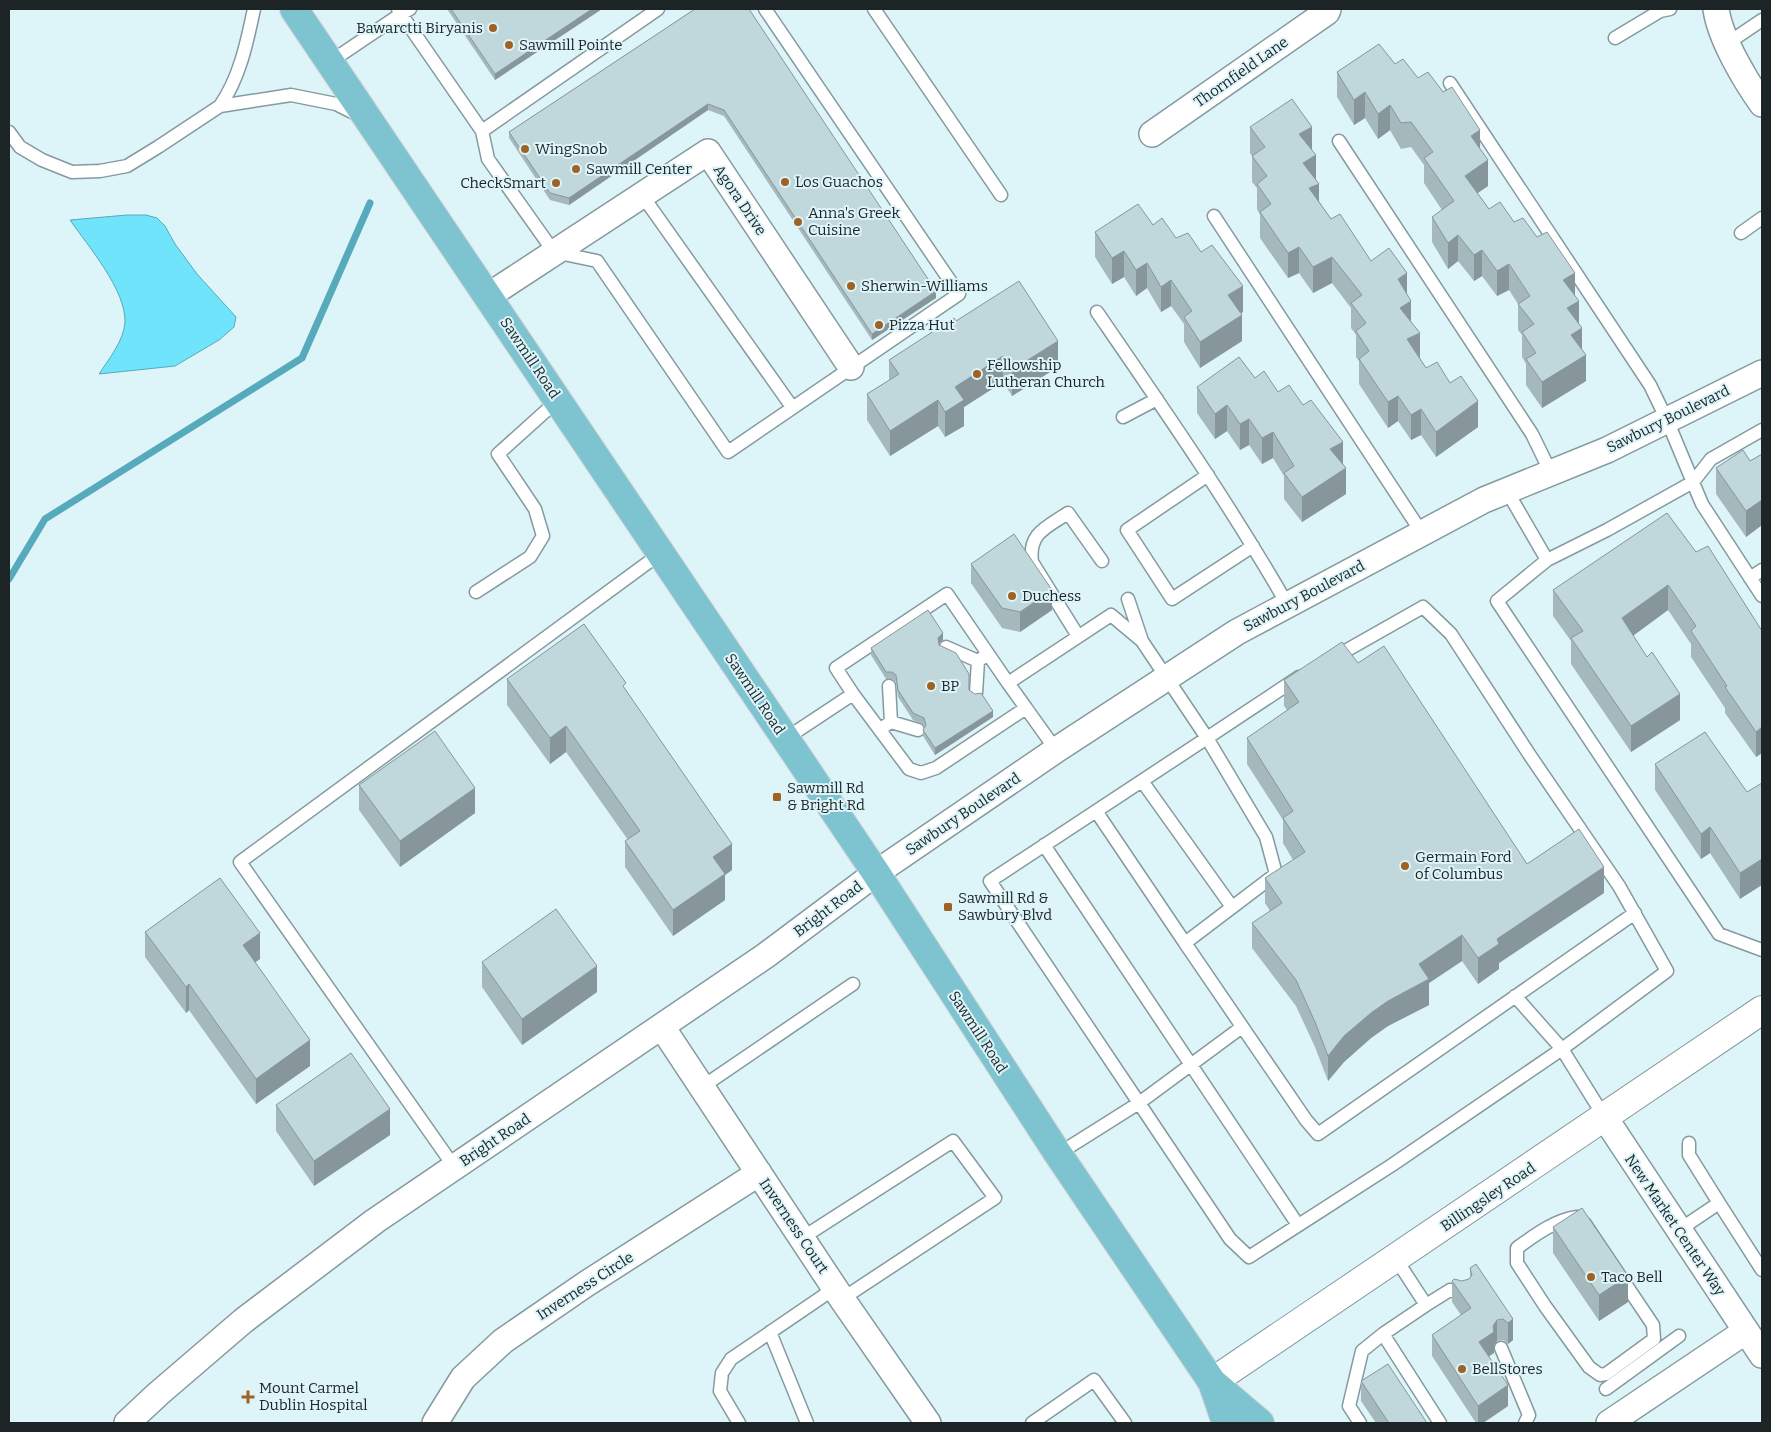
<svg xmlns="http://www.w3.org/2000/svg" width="1771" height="1432" font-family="Bitter,serif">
	<rect width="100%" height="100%" fill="#ddf4f9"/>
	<!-- water -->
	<path fill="#6fe4fb" stroke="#56aabb" d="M127,215H146L157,218L165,226L175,244L197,274L236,317L234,327L219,340L175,366L99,374C109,359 124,340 125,322C126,290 88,246 70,220Z"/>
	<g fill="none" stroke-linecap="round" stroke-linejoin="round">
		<!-- stream -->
		<path stroke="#56aabb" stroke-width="7" d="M9,579L45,519L302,358L370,203"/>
		<defs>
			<path id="lane" d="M410,9L401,14L482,131L488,159L554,252L597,261L728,452L959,294L765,9
				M874,9L1001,195
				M1615,38L1660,11L1670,9
				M1728,43L1762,20
				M330,62L401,14L398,9
				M1450,83L1650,385L1667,420L1702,504L1762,596
				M220,106C240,77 247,42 254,9
				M482,131L658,9
				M9,132L20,147L42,160L72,172L100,171L127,166L158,147L220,106L291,95L336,104L358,115
				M1339,141L1532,434L1551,473
				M642,195L792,407
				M1214,216L1422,533
				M1741,233L1762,218
				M1097,312C1163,408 1229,503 1287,604
				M1123,417L1157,399
				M1208,475L1127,530L1172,599L1253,546
				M1507,491L1547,560L1497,601L1719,934L1762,950
				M1547,560L1607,530L1693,482L1711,459L1762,430
				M1750,578L1762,570
				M476,592L530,557L543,536L535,509L498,454L558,400
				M1128,599L1142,641
				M1078,636L1032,562C1028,533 1047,527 1068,513L1102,561
				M946,647L978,661L988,654
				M1333,658L1423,607L1451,634L1529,754L1619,886L1667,971L1562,1049L1605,1118
				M976,693L978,661
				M853,694L836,668L947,594L1008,683L1111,615L1142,641L1207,738L1299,677
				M1026,708L1056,750
				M891,722L918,730
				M880,729L891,722L889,686
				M785,739L853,694L909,769L921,773L936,768L1026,708L1008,683
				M1142,781L1232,907
				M1096,811L1185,943
				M1044,845L1298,1225
				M1242,1027L1139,1103L990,881L1207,738L1266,837L1276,874L1185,943L1306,1120L1318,1134L1635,913
				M702,1087L853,984
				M1058,1154L1139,1103L1230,1239L1249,1257L1392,1165L1562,1049L1515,996
				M455,1168L240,862L661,553
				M1719,1203L1762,1270
				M1577,1217L1585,1224L1653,1325L1654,1339L1606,1374L1600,1375L1589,1367L1545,1306L1517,1263V1248C1535,1235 1555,1220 1577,1217Z
				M1679,1230L1719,1203L1689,1155V1143
				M802,1238L953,1141L995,1198L842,1299
				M1426,1305L1450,1290L1464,1294
				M770,1332L807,1423
				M1383,1334L1440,1423
				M1501,1348L1529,1415L1525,1423
				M1606,1389L1679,1336
				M739,1423L720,1391L722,1373L731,1359L835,1288
				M1032,1423L1094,1380L1125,1423
				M1360,1423L1349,1406L1362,1351L1383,1334L1426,1305L1396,1259"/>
			<path id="street" d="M1716,9C1720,38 1745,80 1762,104
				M1152,134L1327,12L1328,9
				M488,296L708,152L851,367
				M662,1027L842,1299L928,1423
				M1605,1118L1762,1355
				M127,1423L158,1394L243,1321L375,1221L765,956L876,873L1056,750L1237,632L1484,500L1607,450L1762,373
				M435,1423L463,1378L503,1341L586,1284L759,1173
				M1609,1423L1746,1331"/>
			<path id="secondary" d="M1212,1382L1762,1010"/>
			<path id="primary" d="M294,9L876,873L1058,1154L1212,1382L1226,1423
				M1213,1383L1260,1423"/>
		</defs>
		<!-- lane casing -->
		<use href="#lane" stroke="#859a9f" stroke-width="15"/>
		<!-- street casing -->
		<use href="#street" stroke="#859a9f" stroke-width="28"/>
		<!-- secondary casing -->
		<use href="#secondary" stroke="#859a9f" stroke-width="30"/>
		<!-- primary casing -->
		<use href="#primary" stroke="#d2d3d4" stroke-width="30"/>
		<!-- lane -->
		<use href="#lane" stroke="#fff" stroke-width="12"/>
		<!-- street -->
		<use href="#street" stroke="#fff" stroke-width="25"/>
		<!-- secondary -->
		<use href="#secondary" stroke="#fff" stroke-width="28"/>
		<!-- primary -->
		<use href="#primary" stroke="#7dc4d0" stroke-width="28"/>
	</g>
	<!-- wall -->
	<path fill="#a5b9bd" d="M447,9H602L495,80Z
		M695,9L936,298L872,340L724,116L708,110L569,205L550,200L509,138V132Z
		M1395,64L1418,78L1480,149L1488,186L1477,193L1489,209L1514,222L1575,295L1579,325L1586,381L1542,408L1526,385V364L1522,357V335L1518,330V304L1509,290L1497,296L1482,276L1474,281L1458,261L1448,269L1432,242V217L1442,210L1424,183V165L1411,147L1401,149L1390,130L1378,139L1365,118L1354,125L1337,97V72Z
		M1250,127L1312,150L1319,201L1331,219L1371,261L1407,294L1411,322L1420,358L1426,368L1478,427L1436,457L1421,435L1411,440L1398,421L1388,428L1359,384V361L1356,357V335L1351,328V308L1332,283L1313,293L1299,273L1288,278L1260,238V215L1257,209V188L1252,182V156L1250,153Z
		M1153,225L1176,238L1243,312L1241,313L1242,341L1200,368L1184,342V324L1171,306L1161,312L1147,288L1136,296L1124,277L1112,284L1095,257V232Z
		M956,321L1058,367L1012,396L1003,382L964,407V426L945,437L938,426L890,456L867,420V394L889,380V360Z
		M1255,378L1278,392L1343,464L1346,494L1302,522L1284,499V476L1273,458L1262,464L1249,445L1240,450L1227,431L1215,439L1197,413V387Z
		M1762,454V525L1746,537L1716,494V468L1750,461Z
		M1696,552L1762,631V754V753L1756,757L1725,713V708L1691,657V644L1668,610L1633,635L1680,720L1631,752L1571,664V641L1553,616V590Z
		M971,564L1052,610L1020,632L1002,628L971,583Z
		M943,640L939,644V645L969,690L993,717L935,755L923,736V730L925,727L924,725L913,720L898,697L896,682L892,679H886L871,655V648Z
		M1358,663L1527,864L1604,893L1499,963V969L1478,984L1462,961L1429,983V1005L1388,1026L1371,1038L1344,1062L1328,1081L1315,1047L1296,1006L1252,948V923L1270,911L1265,903V878L1293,860L1283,843V820L1247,764V738L1287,710L1284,706V680Z
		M507,679L626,690L732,870L725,875V900L673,936L625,867V841L628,840L566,752L550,764L507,705Z
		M1655,764L1747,792L1740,899L1710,853L1701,859L1655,790Z
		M359,785L475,813L400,867L359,810Z
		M145,932L260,959L255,962L310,1066L256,1104L189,1010L186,1013L145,957Z
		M482,962L597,992L522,1045L482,987Z
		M276,1105L390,1135L314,1186L276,1131Z
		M1553,1227L1628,1302L1599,1321L1553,1253Z
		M1470,1268L1513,1319V1340L1508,1344L1503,1340L1497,1341L1494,1345V1353L1489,1356L1508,1406L1483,1423H1476L1432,1356V1335L1461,1315L1452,1302V1281H1462L1469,1279L1470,1277Z
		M1361,1381L1427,1423H1376L1361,1401Z"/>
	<!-- shaded-wall -->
	<path fill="#86969a" d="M592,9H602L495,80V74Z
		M1365,92V118L1354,125V100Z
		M708,104V110L569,205V198Z
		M1390,105V130L1378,139V114Z
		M1312,127V153L1299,134Z
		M1480,130V156L1471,136Z
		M1316,155V181L1303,163Z
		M1488,160V186L1465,202V176Z
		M1319,184V210L1309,188Z
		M1458,235V261L1448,269V243Z
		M1299,247V273L1288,278V253Z
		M1482,250V276L1474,281V255Z
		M1124,251V277L1112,284V258Z
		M1332,257V283L1313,293V267Z
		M1147,263V288L1136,296V270Z
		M1509,264V290L1497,296V271Z
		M1407,273V299L1398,279Z
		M1575,273V299L1563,280Z
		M1171,280V306L1161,312V287Z
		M1243,286V312L1228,320V295Z
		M936,291V298L872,340V334Z
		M1411,301V327L1400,308Z
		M1579,301V327L1567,308Z
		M1242,315V341L1200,368V342Z
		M1582,328V354L1571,335Z
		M1420,333V358L1407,339Z
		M1058,341V367L1012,396V370Z
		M1586,355V381L1542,408V382Z
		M1003,356V382L964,407V426L945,437V412L955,387Z
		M1398,396V421L1388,428V402Z
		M938,400V426L890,456V431Z
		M1478,401V427L1436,457V432Z
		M1227,405V431L1215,439V414Z
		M1421,409V435L1411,440V415Z
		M1249,419V445L1240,450V424Z
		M1273,432V458L1262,464V438Z
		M1343,442V468L1330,449Z
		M1346,468V494L1302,522V497Z
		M1762,500V525L1746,537V511Z
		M1668,585V610L1622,644V618Z
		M1052,590V610L1020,632V612Z
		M943,633V640L938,644V638Z
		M1680,694V720L1631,752V726Z
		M993,711V717L935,755V748Z
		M566,726V752L550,764V738Z
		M1762,727V753L1756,757V732Z
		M475,788V813L400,867V841Z
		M1710,827V853L1701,859V834Z
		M732,844V870L725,875V900L673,936V910L713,857Z
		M1762,859V885L1740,899V873Z
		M1604,867V893L1499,963V969L1478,984V958L1497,939Z
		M260,933V959L243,971V945Z
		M1462,935V961L1429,983V1005L1388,1026L1371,1038L1344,1062L1328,1081V1056L1344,1036L1419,964Z
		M597,966V992L522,1045V1019Z
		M189,984V1010L186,1013V987Z
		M310,1040V1066L256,1104V1079Z
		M390,1109V1135L314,1186V1161Z
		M1628,1276V1302L1599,1321V1295Z
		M1513,1319V1340L1508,1344V1323Z
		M1497,1320V1341L1494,1345V1353L1479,1363V1342Z
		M1508,1385V1406L1483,1423H1478V1406Z"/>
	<!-- building -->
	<path fill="#c0d7dc" stroke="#86969a" d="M451,9H592L495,74Z
		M695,9H749L936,291L872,334L724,110L708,104L569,198L550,193L509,132Z
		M1379,44L1395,64L1403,59L1418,78L1428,72L1443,92L1452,87L1480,130L1471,136L1488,160L1465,176L1489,209L1500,202L1514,222L1523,218L1537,237L1547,232L1575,273L1563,280L1579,301L1567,308L1582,328L1571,335L1586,355L1542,382L1526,359L1536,353L1522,332L1534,324L1518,304L1530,296L1509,264L1497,271L1482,250L1474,255L1458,235L1448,243L1432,217L1454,201L1424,158L1433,152L1411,122L1401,123L1390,105L1378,114L1365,92L1354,100L1337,72Z
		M1292,99L1312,127L1299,134L1316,155L1303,163L1319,184L1309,188L1331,219L1340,214L1371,261L1389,248L1407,273L1398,279L1411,301L1400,308L1420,333L1407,339L1426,368L1437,362L1450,383L1461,376L1478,401L1436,432L1421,409L1411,415L1398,396L1388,402L1359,359L1369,351L1356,331L1366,323L1351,303L1362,295L1332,257L1313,267L1299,247L1288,253L1260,212L1271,204L1257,184L1267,176L1252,156L1265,147L1250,127Z
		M1138,204L1153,225L1162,218L1176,238L1188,233L1201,252L1212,245L1243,286L1228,295L1242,315L1200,342L1184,317L1192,311L1171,280L1161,287L1147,263L1136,270L1124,251L1112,258L1095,232Z
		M1019,281L1058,341L1012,370L1003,356L955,387L964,400L945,412L938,400L890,431L867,394L899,374L889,360L954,318L956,321Z
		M1239,357L1255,378L1264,371L1278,392L1289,385L1303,405L1311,400L1343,442L1330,449L1346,468L1302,497L1284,473L1294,466L1273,432L1262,438L1249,419L1240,424L1227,405L1215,414L1197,387Z
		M1743,450L1750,461L1762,454V500L1746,511L1716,468Z
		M1667,513L1696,552L1708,546L1762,631V728V727L1756,732L1725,687L1727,686L1691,631L1696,626L1668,585L1622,618L1647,657L1652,652L1680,694L1631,726L1571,638L1583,631L1553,590Z
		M1014,534L1052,590L1020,612L1002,608L971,564Z
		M928,610L943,633L938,638L939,645L956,653L969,674V690L975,694L981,693L993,711L935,748L923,730L926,725L924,718L913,713L898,690L896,675L892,672H886L871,648Z
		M584,624L626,683L623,686L732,844L713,857L725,874L673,910L625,841L640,831L566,726L550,738L507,679Z
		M1342,642L1358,663L1384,646L1527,864L1579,829L1604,867L1497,939L1499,944L1478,958L1462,935L1419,964L1429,979L1388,1001L1371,1013L1344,1036L1328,1056L1315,1022L1296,980L1252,923L1282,903L1265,878L1305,852L1283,818L1293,811L1247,738L1299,702L1284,680Z
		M435,731L475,788L400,841L359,785Z
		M1705,732L1747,792L1762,783V859L1740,873L1710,827L1701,834L1655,764Z
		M220,878L260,933L243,945L310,1040L256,1079L189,984L186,987L145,932Z
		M556,909L597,966L522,1019L482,962Z
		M351,1053L390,1109L314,1161L276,1105Z
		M1582,1208L1628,1276L1599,1295L1553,1227Z
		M1476,1264L1513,1319L1508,1323L1503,1319L1497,1320L1493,1326L1494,1332L1479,1342L1508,1385L1478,1406L1432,1335L1471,1308L1452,1281L1454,1279L1462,1281L1469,1279L1472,1275L1470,1268Z
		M1388,1364L1427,1423H1389L1361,1381Z"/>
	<!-- markers -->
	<g fill="#9e6224" stroke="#ddf4f9" stroke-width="2">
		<circle cx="493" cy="28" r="5"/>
		<circle cx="509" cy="45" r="5"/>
		<circle cx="525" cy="149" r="5"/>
		<circle cx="576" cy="169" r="5"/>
		<circle cx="785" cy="182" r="5"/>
		<circle cx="556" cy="183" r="5"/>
		<circle cx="798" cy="222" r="5"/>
		<circle cx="851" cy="286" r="5"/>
		<circle cx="879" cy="325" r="5"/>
		<circle cx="977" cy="374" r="5"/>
		<circle cx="1012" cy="596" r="5"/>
		<circle cx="931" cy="686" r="5"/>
		<rect x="772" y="792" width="10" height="10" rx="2.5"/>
		<circle cx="1405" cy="866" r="5"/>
		<rect x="943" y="902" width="10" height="10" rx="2.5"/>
		<circle cx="1591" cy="1277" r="5"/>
		<circle cx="1462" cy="1369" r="5"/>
		<path d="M245.5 1389.5h5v5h5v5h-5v5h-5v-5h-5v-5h5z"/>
	</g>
	<g text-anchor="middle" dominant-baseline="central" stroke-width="4" stroke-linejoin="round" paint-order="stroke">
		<!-- poi labels -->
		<g font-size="15" fill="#1c2426" stroke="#ddf4f9" text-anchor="start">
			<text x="483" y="28" text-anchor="end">Bawarctti Biryanis</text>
			<text x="519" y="45">Sawmill Pointe</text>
			<text x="535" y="149">WingSnob</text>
			<text x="586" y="169">Sawmill Center</text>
			<text x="795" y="182">Los Guachos</text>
			<text x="546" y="183" text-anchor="end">CheckSmart</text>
			<text x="808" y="213">Anna's Greek<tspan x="808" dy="17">Cuisine</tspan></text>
			<text x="861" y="286">Sherwin-Williams</text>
			<text x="889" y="325">Pizza Hut</text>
			<text x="987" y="365">Fellowship<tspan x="987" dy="17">Lutheran Church</tspan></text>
			<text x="1022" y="596">Duchess</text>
			<text x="941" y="686">BP</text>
			<text x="787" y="788">Sawmill Rd<tspan x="787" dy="17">&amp; Bright Rd</tspan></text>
			<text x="1415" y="857">Germain Ford<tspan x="1415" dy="17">of Columbus</tspan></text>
			<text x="958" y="898">Sawmill Rd &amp;<tspan x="958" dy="17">Sawbury Blvd</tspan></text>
			<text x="1601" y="1277">Taco Bell</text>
			<text x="1472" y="1369">BellStores</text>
			<text x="259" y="1388">Mount Carmel<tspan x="259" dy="17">Dublin Hospital</tspan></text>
		</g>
		<!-- street labels -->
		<g font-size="15" fill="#1c2426" stroke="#ddf4f9">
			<text transform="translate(1241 72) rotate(-35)">Thornfield Lane</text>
			<text transform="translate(740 200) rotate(56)">Agora Drive</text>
			<text transform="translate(530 358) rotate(56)">Sawmill Road</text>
			<text transform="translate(1668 419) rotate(-26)">Sawbury Boulevard</text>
			<text transform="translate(1304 596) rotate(-28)">Sawbury Boulevard</text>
			<text transform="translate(755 694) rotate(56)">Sawmill Road</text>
			<text transform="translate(963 814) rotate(-34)">Sawbury Boulevard</text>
			<text transform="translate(828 909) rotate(-37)">Bright Road</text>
			<text transform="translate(978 1032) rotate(57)">Sawmill Road</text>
			<text transform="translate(495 1140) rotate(-34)">Bright Road</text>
			<text transform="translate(1488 1197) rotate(-34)">Billingsley Road</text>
			<text transform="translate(1675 1225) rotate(56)">New Market Center Way</text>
			<text transform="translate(794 1226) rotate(56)">Inverness Court</text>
			<text transform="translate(585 1286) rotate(-33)">Inverness Circle</text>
		</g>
	</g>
	<!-- border -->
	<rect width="1771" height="1432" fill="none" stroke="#1c2426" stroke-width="20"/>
</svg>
